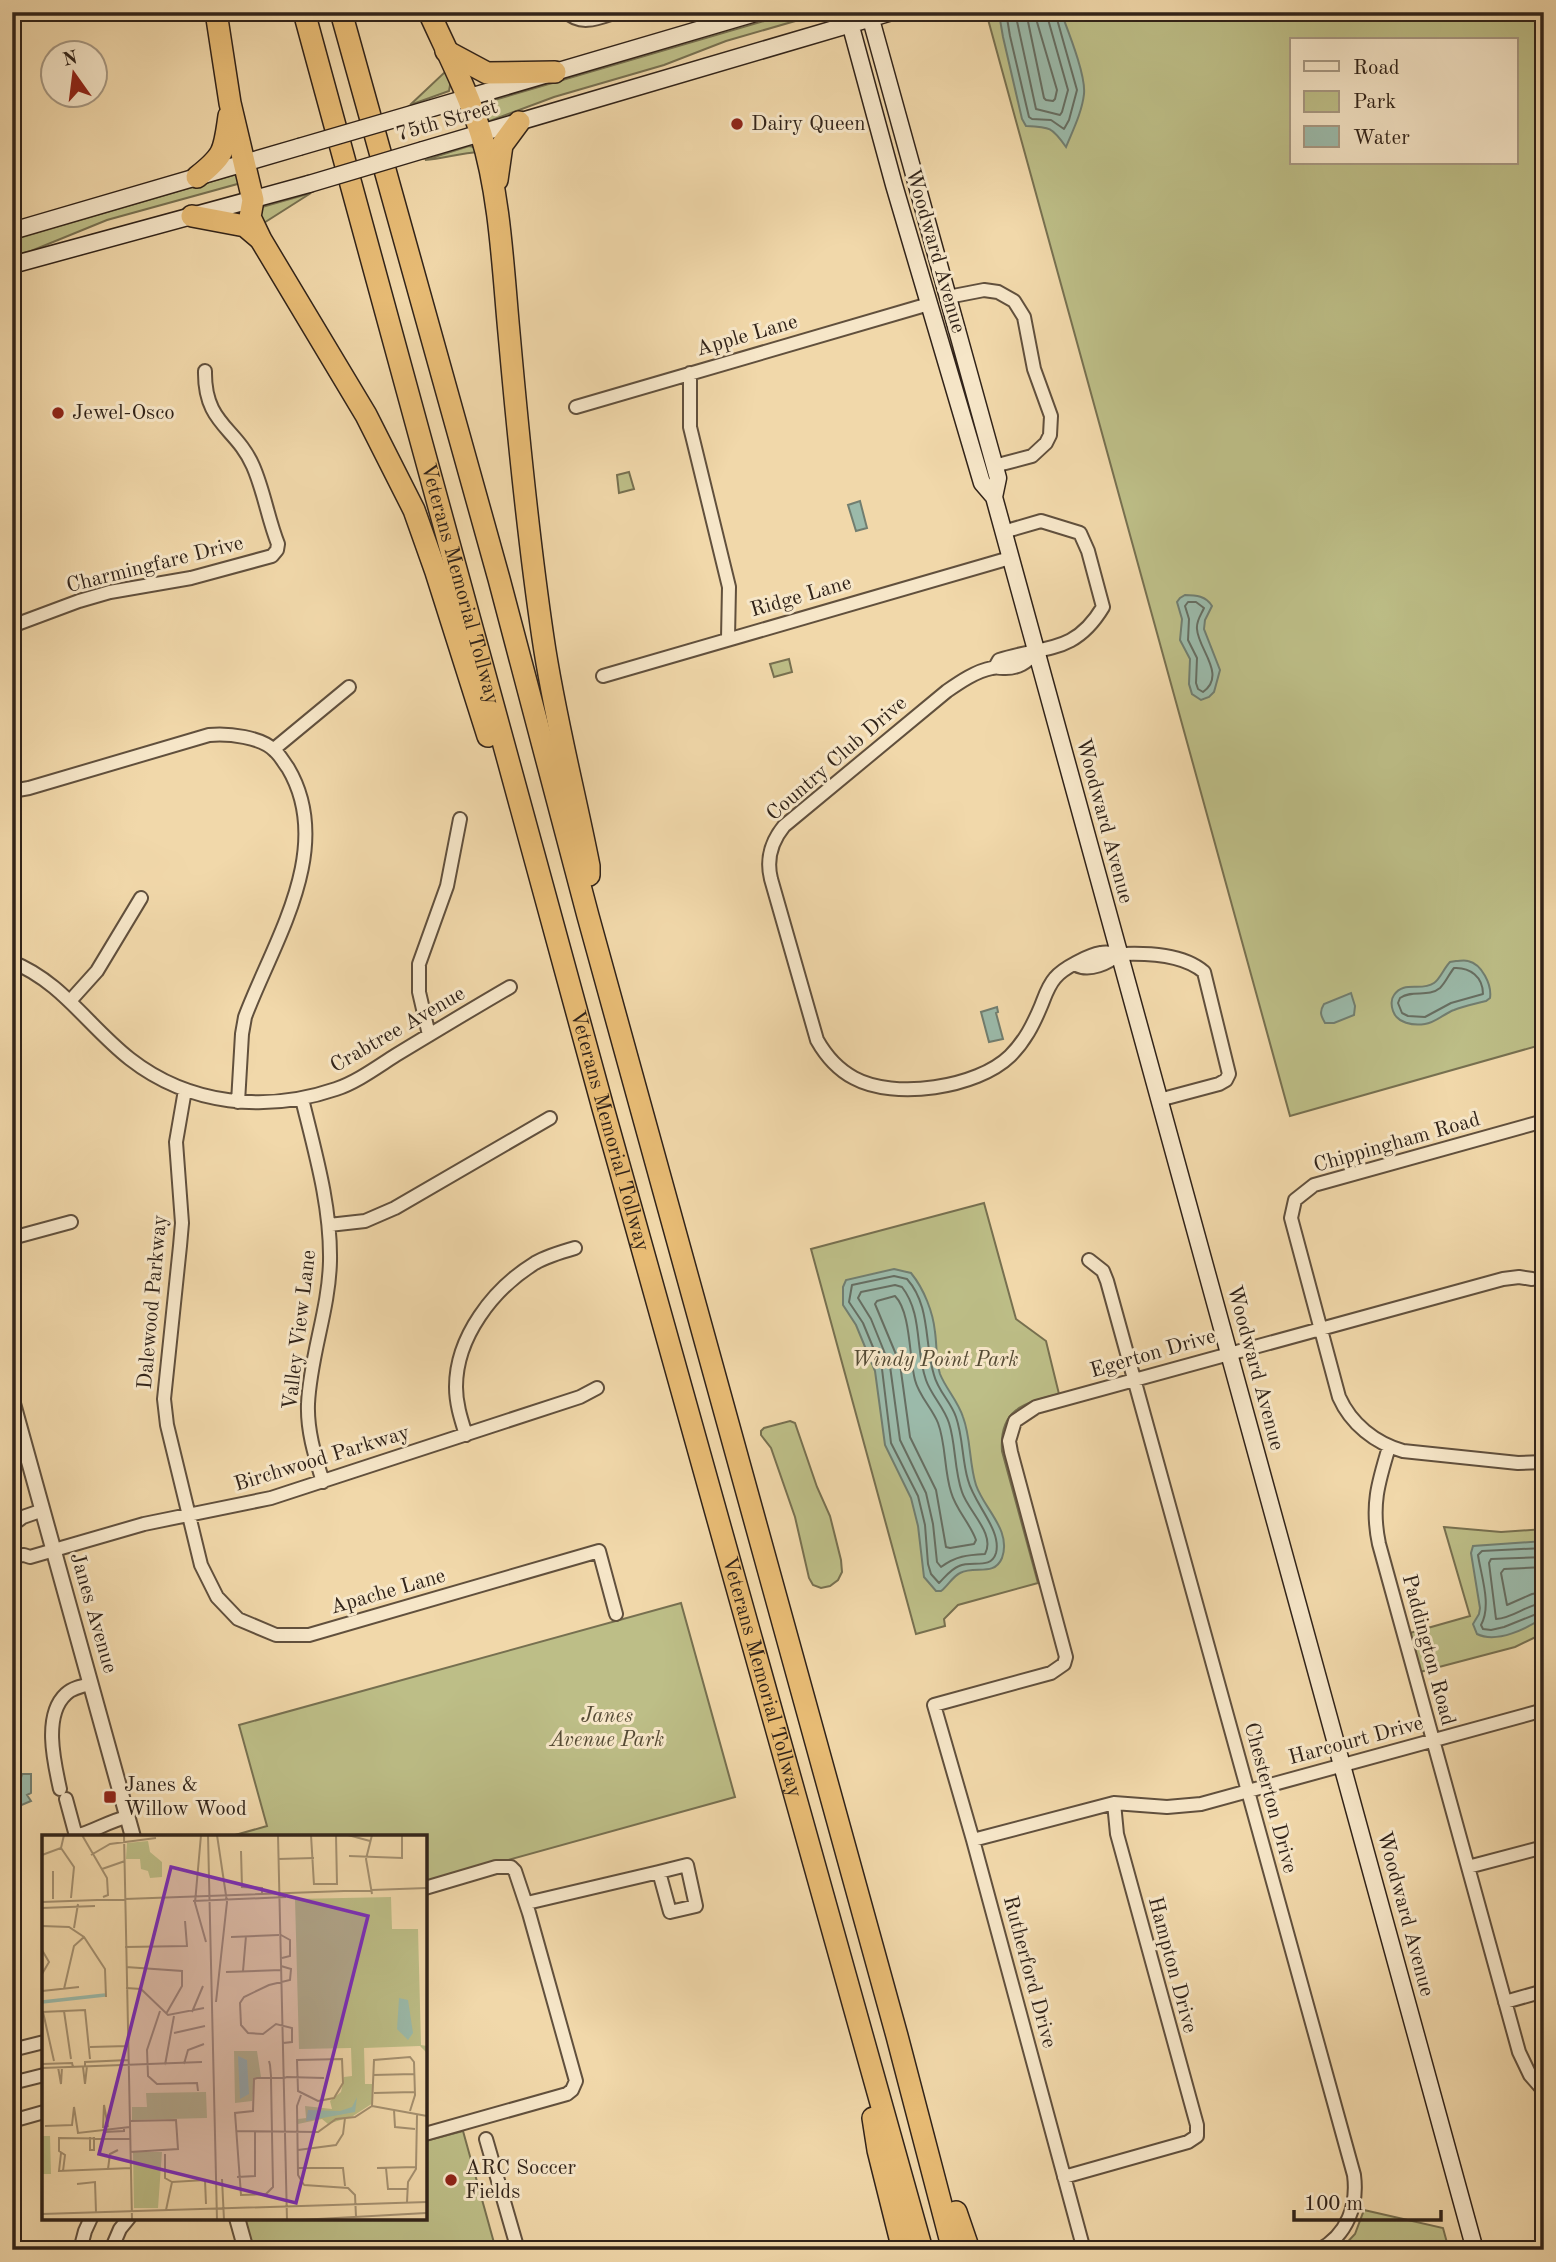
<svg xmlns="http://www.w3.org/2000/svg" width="1556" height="2262" font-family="'Old Standard TT',serif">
	<rect width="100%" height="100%" fill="#f1d8aa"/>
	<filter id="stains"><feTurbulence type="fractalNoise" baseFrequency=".00286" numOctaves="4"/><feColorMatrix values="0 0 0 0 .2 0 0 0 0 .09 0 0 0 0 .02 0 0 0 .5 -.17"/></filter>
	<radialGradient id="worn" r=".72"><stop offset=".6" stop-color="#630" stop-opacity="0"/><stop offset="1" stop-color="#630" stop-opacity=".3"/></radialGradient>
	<!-- green -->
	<path fill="#bdbe87" stroke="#777050" stroke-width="2" fill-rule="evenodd" d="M795,12H817L809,17L726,41L664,65L554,97L487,122L477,105Z
		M986,12H1544V1044L1290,1116ZM1292,40H1516V163H1292Z
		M446,71L451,80L449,91L410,105Z
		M469,146L474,147L479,152C460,153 443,159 425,160Z
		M237,174L241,183L107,220L31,251L12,256V240Z
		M311,193L259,226L262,207Z
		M629,472L634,489L619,493L617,475Z
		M789,659L792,672L774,677L770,664Z
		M984,1203L1016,1319L1046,1341L1059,1394C1024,1403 999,1409 1002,1451L1038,1583L958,1605L944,1619L945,1626L916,1634L811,1249Z
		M790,1421L795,1423L817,1487L830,1516L841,1560L842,1572L838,1580L830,1586L821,1588L813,1585L809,1578L795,1517L771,1448L761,1435V1431L764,1428Z
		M1444,1527L1501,1532L1544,1529V1633L1515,1647L1420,1672L1410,1633L1470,1616Z
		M681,1603L735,1797L425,1883V1837H228L267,1826L239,1725Z
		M463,2131L496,2250H253L245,2218H425V2141Z
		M1364,2210L1443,2228L1449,2250H1340L1355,2234Z"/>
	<!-- water -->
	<path fill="#9bbaaa" stroke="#717e70" stroke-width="2" d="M1001,12H1061C1068,31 1086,75 1084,94C1082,112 1073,130 1066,147C1052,127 1050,127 1026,126L1022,119L1003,37L999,14Z
		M860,501L867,528L856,531L848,505Z
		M1185,595C1196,595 1206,596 1212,606L1205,620L1204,629L1220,670L1214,692L1209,697L1201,700L1192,694L1189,684L1190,659L1180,640L1182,619L1177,602L1180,598Z
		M1456,961C1460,961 1464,960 1468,961C1482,964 1492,985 1490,998L1486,1001C1475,1004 1464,1006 1454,1010C1445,1013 1435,1023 1425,1024C1413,1026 1397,1023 1393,1011C1391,1006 1391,999 1394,995C1404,980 1421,992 1434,983C1440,979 1444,968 1450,962Z
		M1351,993L1355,1006L1354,1015L1334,1023H1325C1321,1016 1319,1012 1324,1004Z
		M997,1007L998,1012L996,1013L1003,1039L989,1042L981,1012Z
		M894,1269L911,1273C924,1289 933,1312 935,1332C937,1346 936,1361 940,1374C946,1389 958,1401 963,1417C971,1438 969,1463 976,1485C984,1509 1012,1530 1002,1558C994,1577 975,1565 960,1573C952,1577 948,1586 941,1591H936L924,1577L918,1526L911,1498L885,1445L875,1371L856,1325L843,1305V1287L846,1280Z
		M1544,1541V1617C1528,1628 1497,1644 1477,1634L1473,1624L1479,1614L1480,1608L1471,1553L1473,1546Z
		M22,1774H31V1793L27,1795L31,1801L17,1807L12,1795L17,1793Z"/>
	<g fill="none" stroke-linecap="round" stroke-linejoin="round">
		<!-- shore -->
		<path stroke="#666e62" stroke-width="2" d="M1006,12L1010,36L1029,117L1032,119L1051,120L1064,129L1069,120L1077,90L1055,12
			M1015,12L1036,109L1060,115L1062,112L1068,90L1046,12
			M1026,12L1044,98L1046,100L1053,101L1055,99L1057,90L1037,22L1036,12
			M1188,602H1196L1204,608C1201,615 1196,621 1197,629C1198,649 1227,675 1203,692L1198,689L1196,683L1197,658L1188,640L1189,619L1185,606Z
			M1454,968C1470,967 1483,977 1483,994L1451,1003L1425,1017L1408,1016L1402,1013L1398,1003L1400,998C1413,989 1428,998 1440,988C1446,982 1449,974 1454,968Z
			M894,1276L907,1279C931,1306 924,1343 934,1375C938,1391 951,1402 956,1417C963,1437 962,1460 968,1480C974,1504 1002,1530 996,1553C991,1570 972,1560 959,1566C951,1569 945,1577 939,1583L931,1574L928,1564L925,1525L918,1496L891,1443L882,1369L863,1323L849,1302L852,1285Z
			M895,1285L902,1287C923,1314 915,1350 926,1380C931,1395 944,1407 949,1423C956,1445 954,1469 962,1492C968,1511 996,1534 985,1554C967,1555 956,1556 941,1567L937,1562L933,1524L926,1493L900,1440L890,1366L871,1319L858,1298L861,1292Z
			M895,1296C911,1312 909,1358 915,1380C919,1396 932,1408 938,1423C946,1444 944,1470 951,1492C956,1510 970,1523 976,1540L974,1544L950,1548L946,1547L936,1490L910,1437L900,1364L875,1304L877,1301Z
			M1544,1548L1482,1551L1478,1555C1481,1576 1492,1605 1481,1625L1483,1629L1491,1630L1504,1627L1544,1611
			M1544,1557L1491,1559L1489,1563L1496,1619C1514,1618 1527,1604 1544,1603
			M1544,1567L1504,1569L1501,1573L1507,1605L1532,1594L1544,1592"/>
		<defs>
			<path id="minor" d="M567,12C581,27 601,17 617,12
				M948,297L984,290L998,292L1014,301L1024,317L1034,369L1051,416L1050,435L1046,443L1032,456L994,466
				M690,373V427L729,587L728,638
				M576,407L929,304
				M12,626L79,601L110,592L191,578L272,556L277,550L278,544C268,519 264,491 253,466C236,427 204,424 205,371
				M1037,652C1027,662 1018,669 1003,668C996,668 999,667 992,668C976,671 960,682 947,691L784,826C771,842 766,859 771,879L817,1040C826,1056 837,1069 854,1078C894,1100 977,1088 1010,1056C1025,1041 1033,1025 1041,1006C1045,996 1048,986 1055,978C1063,968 1089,955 1101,953C1108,951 1115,954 1122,954C1148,953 1183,954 1204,972L1229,1074L1226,1080L1219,1084L1159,1100
				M995,667L999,660C1045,645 1074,655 1103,607L1088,551L1080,533L1041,521L1003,532
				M603,676L1010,558
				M274,749L349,687
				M12,791L29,788L209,735C228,733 262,737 275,751C280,755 284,763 288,768C336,849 273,942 245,1017L242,1034L238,1102
				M12,962C61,981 89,1027 130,1059C189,1105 266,1113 336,1089C357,1082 377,1067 396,1055C434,1032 472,1009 510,987
				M1076,965C1090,972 1108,963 1119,954
				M70,1001L97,971L141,898
				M429,1035L419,992V964L447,886L460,819
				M185,1090L176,1142L182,1223L180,1246L164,1399L167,1425L201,1565L217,1597L238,1619L276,1635H309L599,1551L616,1614
				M302,1099C315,1152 331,1206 330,1261C329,1310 310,1356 308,1404C307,1431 315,1456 323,1482
				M1544,1121L1314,1185L1295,1200L1291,1218L1339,1397C1351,1424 1375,1443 1403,1451L1518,1463L1544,1462
				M329,1225L365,1221L395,1208L550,1118
				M12,1238L71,1222
				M1089,1260L1103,1271L1107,1281L1354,2175C1358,2206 1347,2235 1319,2250
				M466,1435C461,1419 456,1404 456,1387C456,1337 493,1289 535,1263C547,1256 561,1252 575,1248
				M1389,1447C1378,1483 1371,1506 1379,1544L1519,2052L1530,2075L1544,2091
				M12,1525L23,1517L43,1510
				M12,1542L13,1556
				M12,1556L24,1555L30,1557L144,1524L271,1498L580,1397L597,1388
				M60,1789C54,1762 43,1715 66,1694C72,1688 82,1686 91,1684
				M66,1799L76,1836C95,1831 109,1821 127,1817
				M973,1840L1114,1803L1167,1807L1201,1804L1544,1710
				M687,1865L696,1906L670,1912L659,1872Z
				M1468,1867L1544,1847
				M425,1888L496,1867H511L515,1871L529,1913L576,2081L572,2090L567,2094L425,2134
				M527,1903L659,1872
				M1505,2002L1544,1991
				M12,2050L44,2042
				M12,2083L44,2075
				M12,2121L44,2112
				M486,2139L518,2250
				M1064,2177L1188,2142L1197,2136V2125L1117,1834L1114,1803
				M80,2250L85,2231L91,2218
				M111,2250L120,2229L129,2218
				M1084,2250L973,1840L934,1705L1051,1673L1064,1664L1066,1657L1011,1452L1009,1441L1015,1421L1036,1407L1503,1279L1519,1277L1532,1279"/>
			<path id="tertiary" d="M12,1400L133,1837
				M237,2218L246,2250"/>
			<path id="secondary" d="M847,12L894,185L982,483L994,497L1475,2250
				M869,12L998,478L994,497
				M412,114L759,12
				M423,150L892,12
				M12,231L299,147
				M12,265L309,184"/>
			<g id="motorway">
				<path d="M216,12L230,103L253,200L250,217L261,240L366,415L414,510L436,572L488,736"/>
				<path id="s1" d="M304,12L603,1108L922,2250"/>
				<path d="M341,12L499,579L588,916L897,2036L953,2250"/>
				<path d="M429,12C447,52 468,92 481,134C500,195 503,269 509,333C518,434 528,537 543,638C554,714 574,790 589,866V875"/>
				<path d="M446,51L487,73L555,72"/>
				<path d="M197,177C225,155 224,151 229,116"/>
				<path d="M497,180L502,145L519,122"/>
				<path d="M192,216L245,226L258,237"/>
				<path d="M873,2118L878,2150L903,2250"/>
				<path d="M956,2212L969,2250"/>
			</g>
		</defs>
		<!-- minor casing -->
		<use href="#minor" stroke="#61503d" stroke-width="16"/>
		<!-- tertiary casing -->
		<use href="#tertiary" stroke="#61503d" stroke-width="18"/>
		<!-- secondary casing -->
		<use href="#secondary" stroke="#312319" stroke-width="19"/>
		<!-- motorway casing -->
		<use href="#motorway" stroke="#312319" stroke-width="24"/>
		<!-- minor -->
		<use href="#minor" stroke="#f6e6c8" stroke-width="12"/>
		<!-- tertiary -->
		<use href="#tertiary" stroke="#f6e6c8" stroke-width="14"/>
		<!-- secondary -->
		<use href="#secondary" stroke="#f6e6c8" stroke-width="16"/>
		<!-- motorway -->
		<use href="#motorway" stroke="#e8bc75" stroke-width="21"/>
		<defs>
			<path id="secondary-bridge" d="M299,147L412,114
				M309,184L423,150"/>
		</defs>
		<!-- secondary-bridge casing -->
		<use href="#secondary-bridge" stroke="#312319" stroke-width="19" stroke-linecap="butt"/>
		<!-- secondary-bridge -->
		<use href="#secondary-bridge" stroke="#f6e6c8" stroke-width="16"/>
	</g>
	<!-- markers -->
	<g fill="#8f2418" stroke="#f6e6c8" stroke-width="2.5">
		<circle cx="737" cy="124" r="7"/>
		<circle cx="58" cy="413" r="7"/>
		<rect x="103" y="1790" width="14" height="14" rx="3.5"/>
		<circle cx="451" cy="2180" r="7"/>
	</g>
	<g text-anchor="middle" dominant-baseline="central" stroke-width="6" stroke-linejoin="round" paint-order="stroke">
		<!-- street labels -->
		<g font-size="21" fill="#312319" stroke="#f6e6c8">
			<text transform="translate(447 121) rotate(-16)">75th Street</text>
			<text transform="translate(935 251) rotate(74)">Woodward Avenue</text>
			<text transform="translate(747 336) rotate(-16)">Apple Lane</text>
			<text transform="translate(155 565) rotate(-14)">Charmingfare Drive</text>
			<text stroke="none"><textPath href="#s1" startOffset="593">Veterans Memorial Tollway</textPath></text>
			<text transform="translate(801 597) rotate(-16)">Ridge Lane</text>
			<text transform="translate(837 759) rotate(-41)">Country Club Drive</text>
			<text transform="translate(1104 821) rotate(75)">Woodward Avenue</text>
			<text transform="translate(398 1030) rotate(-30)">Crabtree Avenue</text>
			<text stroke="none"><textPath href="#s1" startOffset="1160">Veterans Memorial Tollway</textPath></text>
			<text transform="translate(1397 1143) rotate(-16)">Chippingham Road</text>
			<text transform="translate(153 1302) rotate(-85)">Dalewood Parkway</text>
			<text transform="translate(300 1330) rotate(-83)">Valley View Lane</text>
			<text transform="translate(1153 1354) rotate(-16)">Egerton Drive</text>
			<text transform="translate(1255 1368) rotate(75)">Woodward Avenue</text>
			<text transform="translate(322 1459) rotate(-17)">Birchwood Parkway</text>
			<text transform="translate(388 1592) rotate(-16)">Apache Lane</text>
			<text transform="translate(93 1613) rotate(74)">Janes Avenue</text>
			<text transform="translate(1428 1650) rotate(75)">Paddington Road</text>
			<text stroke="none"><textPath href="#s1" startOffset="1727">Veterans Memorial Tollway</textPath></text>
			<text transform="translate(1356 1741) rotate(-15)">Harcourt Drive</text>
			<text transform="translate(1270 1798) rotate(75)">Chesterton Drive</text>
			<text transform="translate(1405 1914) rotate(75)">Woodward Avenue</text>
			<text transform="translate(1172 1965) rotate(75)">Hampton Drive</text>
			<text transform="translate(1029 1972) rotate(75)">Rutherford Drive</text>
		</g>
		<!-- poi labels -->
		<g font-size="21" fill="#312319" stroke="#f6e6c8" text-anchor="start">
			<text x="751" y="124">Dairy Queen</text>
			<text x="72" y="413">Jewel-Osco</text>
			<text x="124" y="1785">Janes &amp;<tspan x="124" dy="24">Willow Wood</tspan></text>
			<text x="465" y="2168">ARC Soccer<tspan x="465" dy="24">Fields</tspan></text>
		</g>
		<!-- park labels -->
		<g font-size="21" font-style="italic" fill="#544a34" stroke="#f6e6c8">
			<text x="935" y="1360">Windy Point Park</text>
			<text x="607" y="1716">Janes<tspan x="607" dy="24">Avenue Park</tspan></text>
		</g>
	</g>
	<!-- overview -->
	<g transform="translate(42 1835)">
		<rect width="385" height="385" fill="#f1d8aa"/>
		<path d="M106,6L108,17L120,27V42L108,43L106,36L99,34L98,24H84L85,8ZM349,62L350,94H376L379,210L385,211V218L378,211L322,213L323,249H330L331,268L311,281L286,289L280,284L256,289V284L264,283L263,271L290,274L288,266L299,257L302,242L310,241L309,213L257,214L253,64ZM192,216H215L219,242L213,243L210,266L193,268ZM164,257L165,283L90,285V272H105L104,258ZM0,301H8L9,339H0ZM91,317H120L116,373H92Z" fill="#bdbe87"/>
		<path d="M357,163L366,165L371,198L366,205L355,194ZM196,221L205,225L207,259L198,264ZM315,262L313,277L264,286L266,275L298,276L310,272Z" fill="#9bbaaa"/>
		<path fill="none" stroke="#9bbaaa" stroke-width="3.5" d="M0,167L63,160"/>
		<path fill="none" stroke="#a49070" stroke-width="2" d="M40,0L65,43L66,60L61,62M82,0L90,385M159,0L153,68L164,107M166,0L175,385M236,0L245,385M269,0L272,50M306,0L328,6M19,13L32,32L29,63M199,16L200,52L220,53V58M0,20L19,13L22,0M49,20L68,9L114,3M307,21L360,23V0M236,24L272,23M60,34L83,26M272,49H295L294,0M330,59L324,24L330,0M11,64V36M151,66L244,62M0,67L385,53M0,73L53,71M0,91L27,92L42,102L63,134L64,162M32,93L36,69M239,100L248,105V121L240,123M189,102L237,100M83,112L145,111L143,86M0,115L7,127L0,139M239,131L249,134L248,145L227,150L202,162L198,168L199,190L206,198L221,199L234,189L250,193V207L241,208M84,132L140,136V151L124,179M201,136L204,101M184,137L239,135M84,153L99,154L126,180L162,173M22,154L32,111L42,102M0,156L37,152M174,167L185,67L175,0M22,176L29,224M118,176L105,215L106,241L115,249L155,248L156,256M0,177L43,175L48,224M1,177L12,226M150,177L161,151M132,198L163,191M48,212L86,211M300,224L301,248L292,263L276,266L256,256L255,225ZM227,226L228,230L229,241V244L230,299L231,351V352L224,359L199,360L193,278L211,276L212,244L215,243H242L245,242L282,243M0,229L30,228L31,232M142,229L146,215L162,209M123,230L132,181M43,231V227L86,225M16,232L19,249L20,232M41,232L43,249L45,231M0,233L160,227M331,240L372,239M332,258L372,257M259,260L255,271L256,340L262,350M0,265V298M330,271L332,225L368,222L372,227L373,260L368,276M330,271L385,281M352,275L353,292L373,294M88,286L134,285L136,314L88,317M30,290L32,272L36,298L88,292M3,291L31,290M61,293L62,270L66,292M194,296L276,297L294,284L313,282L330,271M62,297L82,296V292M48,302V315H52V302M256,315L294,310L301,299L303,283M19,318L17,336L89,333M123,319V343L130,347M256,333H301L303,351M335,333L374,332M344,333L346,354H365M66,334L68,319L76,315M21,336L23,320L17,316V303L88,304M195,342L213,341V296M180,344L182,385M130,347L163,345L164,369M35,349L53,347L54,377M262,350L306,353L313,360L314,382M365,367L366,347L374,334L375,280M124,375L130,347M0,379L385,367M258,385L384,378"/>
		<path fill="#7b2cbf" fill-opacity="0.15" stroke="#7b2cbf" stroke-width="3.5" d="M129,32L326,81L254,368L57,319Z"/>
		<rect width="385" height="385" fill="none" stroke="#312319" stroke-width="3.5"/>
	</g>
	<!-- margin -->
	<rect width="1556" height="2262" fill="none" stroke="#f1d8aa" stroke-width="42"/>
	<rect x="14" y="14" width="1528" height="2234" fill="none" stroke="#312319" stroke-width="3.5"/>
	<rect x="21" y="21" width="1514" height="2220" fill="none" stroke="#312319" stroke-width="2"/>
	<!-- legend -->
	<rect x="1290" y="38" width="228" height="126" fill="#f6e6c8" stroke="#a79882" stroke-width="2"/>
	<rect x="1304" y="61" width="35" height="10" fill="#f6e6c8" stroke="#a79882" stroke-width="2"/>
	<text x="1353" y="74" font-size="21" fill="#312319">Road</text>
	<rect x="1304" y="91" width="35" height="21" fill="#bdbe87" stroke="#a79882" stroke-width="2"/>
	<text x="1353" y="108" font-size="21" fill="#312319">Park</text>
	<rect x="1304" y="126" width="35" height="21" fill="#9bbaaa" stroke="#a79882" stroke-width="2"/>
	<text x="1353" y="144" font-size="21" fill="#312319">Water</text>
	<!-- north arrow -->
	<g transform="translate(74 74) rotate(346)"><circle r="33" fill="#f6e6c8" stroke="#a79882" stroke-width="2"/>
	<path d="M0-5L12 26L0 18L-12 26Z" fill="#8f2418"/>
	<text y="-10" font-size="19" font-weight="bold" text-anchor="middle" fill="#312319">N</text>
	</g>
	<!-- scale -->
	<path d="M1294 2210v10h147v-10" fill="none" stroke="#312319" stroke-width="3.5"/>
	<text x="1304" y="2210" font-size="21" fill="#312319" stroke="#f6e6c8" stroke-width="5" paint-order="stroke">100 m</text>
	<rect width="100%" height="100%" filter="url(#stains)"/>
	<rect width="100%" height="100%" fill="url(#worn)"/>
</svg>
